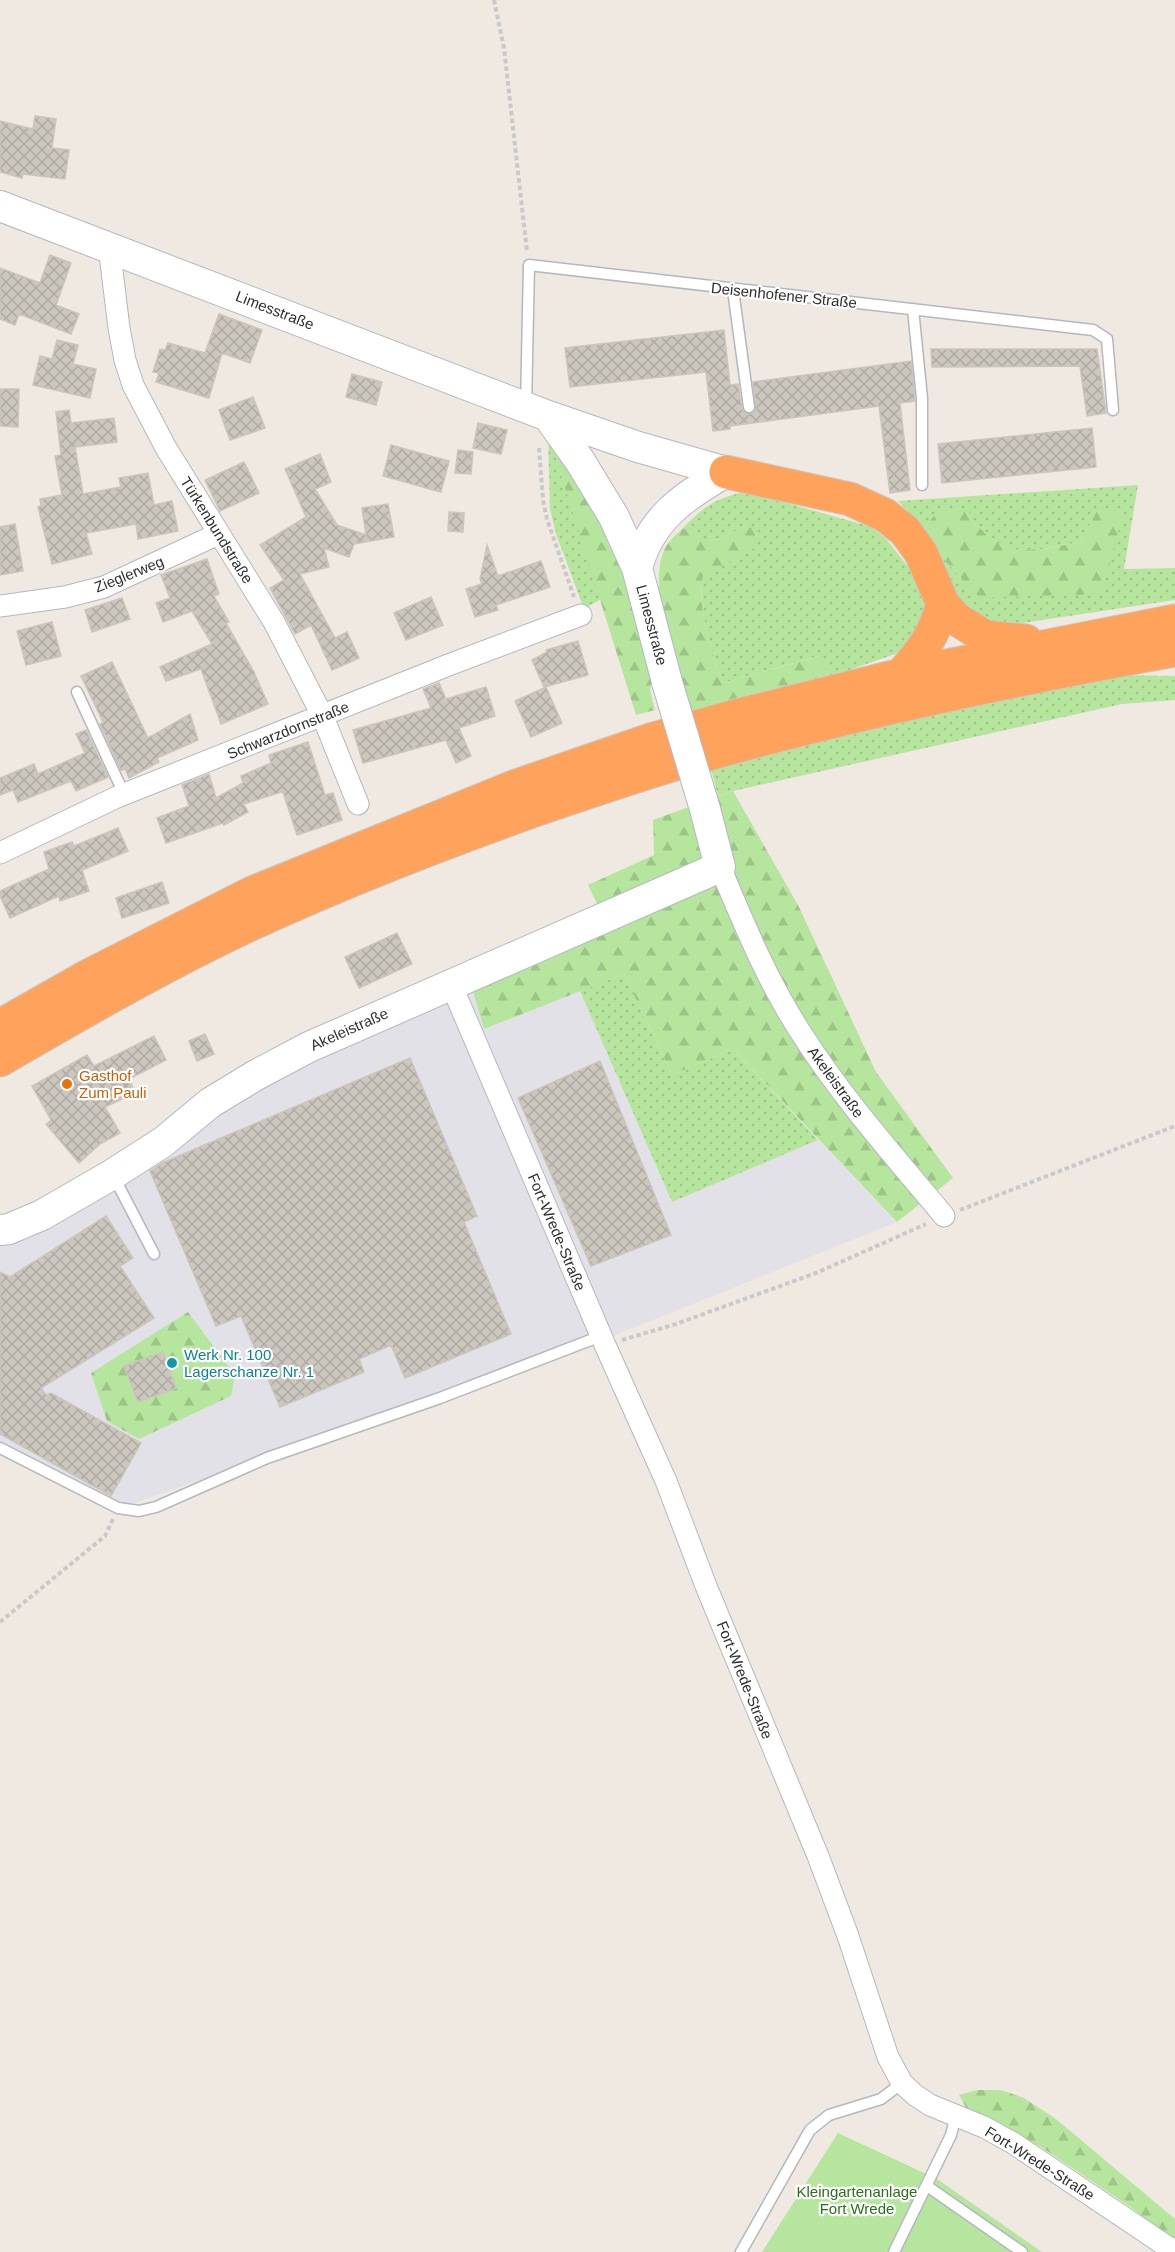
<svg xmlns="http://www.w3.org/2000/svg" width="1175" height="2252" font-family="Helvetica,sans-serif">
	<defs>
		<pattern id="grass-dots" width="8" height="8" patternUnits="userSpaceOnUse" patternTransform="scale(1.5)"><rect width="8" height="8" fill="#b6e59e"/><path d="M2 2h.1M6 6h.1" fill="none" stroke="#9dc588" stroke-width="1.8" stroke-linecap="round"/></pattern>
		<pattern id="forest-firs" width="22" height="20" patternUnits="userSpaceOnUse" patternTransform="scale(1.5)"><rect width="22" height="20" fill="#b6e59e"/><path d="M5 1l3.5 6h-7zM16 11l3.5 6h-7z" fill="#9dc588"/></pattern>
		<pattern id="building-cross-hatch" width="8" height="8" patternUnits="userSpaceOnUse" patternTransform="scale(1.5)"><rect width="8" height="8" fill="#cbc7bf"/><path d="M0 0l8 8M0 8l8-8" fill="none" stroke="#afaba4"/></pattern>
	</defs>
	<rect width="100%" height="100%" fill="#efe9e1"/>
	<!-- industrial -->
	<path fill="#e3e1e8" d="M472,988L484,1029L580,991L672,1202L818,1140L897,1222L608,1338L114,1510L0,1454V1240L249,1089Z"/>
	<!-- grass -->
	<path fill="url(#grass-dots)" d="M548,433L601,599L584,609L556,534L550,509Z
		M1138,485L1124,569L1175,568V600L996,627L962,609L931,546L1101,594L1097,511L1080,542L1044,549L1008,550L974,524L938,511L924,528L898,501Z
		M740,493L765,497L872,527L886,539L915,575L926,602L928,618L909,646L898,653L829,677L819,656L723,683C711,652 697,608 703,575L756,547L745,526L720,539L708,541L683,528C701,509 714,499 740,493Z
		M1117,675L1175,676V700L1122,704L733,791L718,796L710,765L1013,695Z
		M624,974L672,1075L733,1049L818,1140L672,1202L580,991Z"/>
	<!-- forest -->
	<path fill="url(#forest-firs)" d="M548,433L610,535L626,580L652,678L650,690L655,710L636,715Z
		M1109,508L1124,511L1101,594L980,598L931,546L924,528L938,511L969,512L974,524L1008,550L1044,549L1080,542L1097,511Z
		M745,526L754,529L758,538L756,547L703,576C697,608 711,652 723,683L820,656L829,677L689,711C678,671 643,582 667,545C671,539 678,533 683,528L709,541L720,539Z
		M733,791L799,907L876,1072L953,1178L897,1222L733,1049L672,1075L624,974L484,1029L472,988L609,929L588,885L654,855L653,820Z
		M188,1312L235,1375L231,1396L139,1439L107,1421L91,1373Z
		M977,2090H1001L1024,2098L1056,2119L1175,2219V2242L1133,2209L1041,2147L968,2111L959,2095Z"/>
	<!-- garden -->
	<path fill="#b6e59e" d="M838,2133L937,2179L1042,2252H762Z"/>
	<!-- building -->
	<path fill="url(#building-cross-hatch)" stroke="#cbc5ba" stroke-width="1.5" d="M35,116L56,119L52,148L69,150L65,179L23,174L22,178L0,172V121L33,129Z
		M50,255L71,263L56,305L79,314L71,334L19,314L15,325L0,319V268L40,283Z
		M219,314L262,330L250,363L222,353L209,398L156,382L159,373L153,372L160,349L165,350L168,343L205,353Z
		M724,330L730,385L738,384L742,409L747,414L753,413L756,409L753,382L911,361L915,401L900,403L910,490L890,493L879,406L730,426V429L713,431L706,372L570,387L565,348Z
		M57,340L78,345L73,364L96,369L90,398L33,385L40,356L52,359Z
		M931,349H1097L1106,413L1087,416L1080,366L932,367Z
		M352,374L382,382L376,405L346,397Z
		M0,389H19L18,427L0,426Z
		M253,397L265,428L230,440L219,410Z
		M69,410L71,423L114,418L117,442L75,447L83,494L121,487L119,478L148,473L154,505L172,501L178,531L138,539L136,524L86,533L92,554L52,564L38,507L41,506L40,499L62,495L55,456L61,455L56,412Z
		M478,423L507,430L501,454L473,448Z
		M1092,428L1096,467L942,483L938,444Z
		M391,445L449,461L441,492L383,476Z
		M458,450L473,452L471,474L455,473Z
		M320,454L331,482L315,489L337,525L366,535L362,508L388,504L394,537L354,544L349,557L324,548L329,567L300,574L335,638L347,632L359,658L332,670L311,625L295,634L270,588L284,580L260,545L306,517L285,469Z
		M244,462L259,493L220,511L205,480Z
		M449,512L464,513L463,532L448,531Z
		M15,524L23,571L0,575V527Z
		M487,545L498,576L541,561L550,587L496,605L498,610L475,617L466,589L482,584L480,579Z
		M207,559L219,594L214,596L229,622L226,623L254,672L268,704L221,724L201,669L166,681L160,667L212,644L192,611L163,622L156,603L170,598L161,575Z
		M431,597L443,625L406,640L394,613Z
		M122,598L130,619L92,632L85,610Z
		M52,622L61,656L26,665L17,631Z
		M578,641L588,675L544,687L532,660L547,652L546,650Z
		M112,662L148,738L190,714L198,740L157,758L159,762L129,778L125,769L121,770L100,724L103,722L81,676Z
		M439,683L446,699L486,687L495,716L459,728L471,756L456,763L446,740L363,763L353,730L431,708L423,689Z
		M546,687L562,723L531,737L515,701Z
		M86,730L108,777L76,791L71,781L18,802L13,790L0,795V778L34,764L38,774L85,753L76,734Z
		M308,742L325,795L333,793L342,820L297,835L283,792H281L244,804L248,812L224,825L223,823L166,843L157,818L189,806L182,785L209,774L216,798L243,783L241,776L271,763L269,755Z
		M118,828L128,851L82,870L89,891L60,901L59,896L10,918L0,896V891L49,869L44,852L72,842L74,846Z
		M162,882L169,903L122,918L116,898Z
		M397,933L412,964L359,988L345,957Z
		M205,1034L214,1054L197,1061L189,1041Z
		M154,1036L166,1060L129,1079L135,1093L105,1107L120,1133L100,1144L79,1163L46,1124L51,1120L32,1086L87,1055L94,1066Z
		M410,1058L477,1216L464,1222L511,1334L405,1378L391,1345L359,1359L364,1372L280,1407L241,1316L216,1326L150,1171L162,1163Z
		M600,1061L671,1235L591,1266L518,1098Z
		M106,1216L133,1258L120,1266L154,1318L41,1388L46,1395L51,1393L141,1443L111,1496L0,1434V1272L10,1277Z
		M163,1352L176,1388L138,1402L124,1366Z"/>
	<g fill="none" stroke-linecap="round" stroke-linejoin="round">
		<defs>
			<path id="lane" d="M733,290L749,407
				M913,309L922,398V485
				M526,406L529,265L1093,330L1107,339L1113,410
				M77,692L124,794
				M114,1177L154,1254
				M0,1448L118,1508L139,1511L156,1507L267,1458L440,1398L601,1336
				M927,2186L1022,2252
				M741,2252L810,2130L829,2115L881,2099L902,2083
				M894,2252L951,2135L956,2115"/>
			<path id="street" d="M109,246L119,328L125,360L133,385L166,448L274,622L323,717L358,804
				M0,606L65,597L104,587L218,534
				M0,853L117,797L451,664L581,615
				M720,867C744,924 768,983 803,1036C844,1100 895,1157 944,1216
				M451,984L605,1345L666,1481L706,1586L818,1856L848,1936L888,2057L902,2083L915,2095L930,2105L984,2127L1013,2143L1175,2252"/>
			<path id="secondary" d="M0,206L548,416L638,447L726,472
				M548,416L580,461L614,517L637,568L667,682
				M637,568C650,519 684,496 726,472
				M0,1230L9,1229L42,1215L113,1174L163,1142L210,1103L256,1075L309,1047L720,867L705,809"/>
			<path id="highway" d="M726,472L850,499L885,515L905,531L921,553L943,604L955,618L985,637L1026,641
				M901,675C924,649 933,637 943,604
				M0,1026L88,976L252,893L516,786L650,740L736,716L901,675L1175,621
				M0,1060C81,1013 164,965 249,925C344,881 442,843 541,808C608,785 676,762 745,744C887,706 1031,676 1175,650"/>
		</defs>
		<!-- lane casing -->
		<use href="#lane" stroke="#b4b7c1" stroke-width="13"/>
		<!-- street casing -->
		<use href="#street" stroke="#b4b7c1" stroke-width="23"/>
		<!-- secondary casing -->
		<use href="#secondary" stroke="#b4b7c1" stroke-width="32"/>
		<!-- highway casing -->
		<use href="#highway" stroke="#c9c9c9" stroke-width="35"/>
		<!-- path -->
		<path stroke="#c9c9c9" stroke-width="4" stroke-dasharray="4.5 3" stroke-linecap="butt" d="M494,0L504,48L527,252
			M539,448L543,500L547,519L574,597
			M960,1210L1175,1126
			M622,1340L676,1324L816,1273L926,1224
			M0,1622L105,1536L113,1519"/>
		<!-- lane -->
		<use href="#lane" stroke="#fff" stroke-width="10"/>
		<!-- street -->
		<use href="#street" stroke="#fff" stroke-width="21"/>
		<!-- secondary -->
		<use href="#secondary" stroke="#fff" stroke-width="30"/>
		<!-- highway -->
		<use href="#highway" stroke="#ffa35c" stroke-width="33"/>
		<defs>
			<path id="secondary-bridge" d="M667,682L705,809"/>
		</defs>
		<!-- secondary-bridge casing -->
		<use href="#secondary-bridge" stroke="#b4b7c1" stroke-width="32" stroke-linecap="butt"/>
		<!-- secondary-bridge -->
		<use href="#secondary-bridge" stroke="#fff" stroke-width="30"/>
	</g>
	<!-- markers -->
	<circle fill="#e8710a" stroke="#fff" stroke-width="2" cx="67" cy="1084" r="6"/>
	<circle fill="#0f9aa8" stroke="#fff" stroke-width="2" cx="172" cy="1363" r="6"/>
	<g text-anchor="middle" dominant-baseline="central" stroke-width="4.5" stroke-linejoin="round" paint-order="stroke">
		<!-- street labels -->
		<g font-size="15" fill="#2e2e2e" stroke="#fff">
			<text transform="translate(784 295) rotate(6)">Deisenhofener Straße</text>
			<text transform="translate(275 310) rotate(21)">Limesstraße</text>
			<text transform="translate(217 530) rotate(58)">Türkenbundstraße</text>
			<text transform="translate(129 574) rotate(-22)">Zieglerweg</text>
			<text transform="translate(652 625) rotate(75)">Limesstraße</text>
			<text transform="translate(288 730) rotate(-22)">Schwarzdornstraße</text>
			<text transform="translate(349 1029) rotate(-24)">Akeleistraße</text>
			<text transform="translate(836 1082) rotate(54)">Akeleistraße</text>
			<text transform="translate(557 1232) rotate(67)">Fort-Wrede-Straße</text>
			<text transform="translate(745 1680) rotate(68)">Fort-Wrede-Straße</text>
			<text transform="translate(1040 2163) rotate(32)">Fort-Wrede-Straße</text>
		</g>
		<!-- food labels -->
		<g font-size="15" fill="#c56008" stroke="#fff" text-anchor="start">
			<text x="79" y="1075">Gasthof<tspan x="79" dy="17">Zum Pauli</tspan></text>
		</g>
		<!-- culture labels -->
		<g font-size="15" fill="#0d838f" stroke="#fff" text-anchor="start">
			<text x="184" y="1354">Werk Nr. 100<tspan x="184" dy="17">Lagerschanze Nr. 1</tspan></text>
		</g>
		<!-- park labels -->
		<g font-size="15" fill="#2c6e1b" stroke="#fff">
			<text x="857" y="2191">Kleingartenanlage<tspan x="857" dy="17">Fort Wrede</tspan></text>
		</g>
	</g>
</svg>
